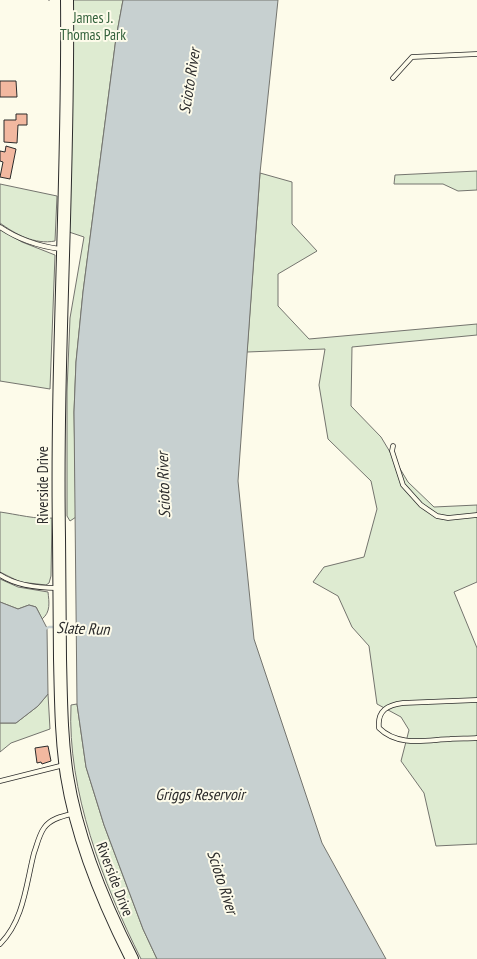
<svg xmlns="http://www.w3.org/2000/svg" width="477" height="959" font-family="'PT Sans Narrow',sans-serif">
	<rect width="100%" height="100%" fill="#fdfbea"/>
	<!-- green -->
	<path fill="#deebd1" stroke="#74746e" d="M67,0H123L116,38L83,292L76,362L74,412L76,517L70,521L67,516V391L70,318L84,237L63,230Z
		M477,171V190L458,191L443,184H394L395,175Z
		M260,173L292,182V224L317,251L278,274V306L309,339L477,324V335L352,347L351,406L381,437L408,482L434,507L477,505V582L454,592L477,648V844L436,846L424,793L401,761L409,730L401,717L377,704L369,646L352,627L338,596L313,582L324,567L364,557L377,509L371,481L328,439L319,385L325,349L247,352Z
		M0,184L57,196L55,241C35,245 15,234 0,223Z
		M0,229L22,242L55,255L50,389L0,381Z
		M0,512C15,514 39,520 52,518L51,576L49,583L46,585L20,582L0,572Z
		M0,579L18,587L48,592C49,602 51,612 42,619L36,607L29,605L18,609L0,602Z
		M48,694L50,729L11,743L0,752V723H16L38,706Z
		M77,704L86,767L104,825L143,929L157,959H141C103,883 67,791 71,705Z"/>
	<!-- water -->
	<path fill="#c7d0d0" stroke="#74746e" d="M123,0H278L260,173L238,481L254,639L322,843L386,959H157L143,929L104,825L86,767L77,704L74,412L76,362L83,292L116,38Z
		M0,602L18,609L29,605L36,607L47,628L48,694L38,706L16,723H0Z"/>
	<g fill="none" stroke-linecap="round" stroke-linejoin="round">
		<!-- stream -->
		<path stroke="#c7d0d0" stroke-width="2.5" d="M65,627L79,628
			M45,629L49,627H57"/>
	</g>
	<!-- building -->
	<path fill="#f2b8a0" stroke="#2b2b2b" d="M0,81H16L17,97H0Z
		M16,114H27V125H18L17,143L4,142V120H16Z
		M6,146L16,149L10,179L0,177L3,162L0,161V151L5,152Z
		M48,746L51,761L42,764L41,762L37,763L35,748Z"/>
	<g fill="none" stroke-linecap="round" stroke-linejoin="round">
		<defs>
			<path id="service" d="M393,78L412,57L477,54
				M0,227C19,240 38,246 60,249
				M393,446L392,451L403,485L421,505L437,516L448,518L477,515
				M0,575C17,586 38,588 57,588
				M477,700L403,703C388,705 377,710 379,728C398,747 426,740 450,739C459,738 468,739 477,738
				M0,781L64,765
				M0,944C24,920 26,884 34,853C37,845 39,835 44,828C50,819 62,816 72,814"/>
			<path id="primary" d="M67,0C69,179 56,358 59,537C59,577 60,618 60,659C61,698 61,737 67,776C77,839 103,902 132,959"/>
		</defs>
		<!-- service casing -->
		<use href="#service" stroke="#2b2b2b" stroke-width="5.5"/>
		<!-- primary casing -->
		<use href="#primary" stroke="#2b2b2b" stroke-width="14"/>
		<!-- path -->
		<path stroke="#6a6964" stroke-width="1" stroke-dasharray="4 2.5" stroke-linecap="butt" d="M49,0V1"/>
		<!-- service -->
		<use href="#service" stroke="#fdfbea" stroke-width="4"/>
		<!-- primary -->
		<use href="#primary" stroke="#fdfbea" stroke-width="12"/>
	</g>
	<g text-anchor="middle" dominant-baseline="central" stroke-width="4" stroke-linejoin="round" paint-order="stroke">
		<!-- park labels -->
		<g font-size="15" fill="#34623c" stroke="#fdfbea">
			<text x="93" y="17">James J.<tspan x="93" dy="17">Thomas Park</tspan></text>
		</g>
		<!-- street labels -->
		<g font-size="15" fill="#2b2b2b" stroke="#fdfbea">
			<text transform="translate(42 485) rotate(-90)">Riverside Drive</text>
			<text transform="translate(115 879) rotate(69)">Riverside Drive</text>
		</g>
		<!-- water labels -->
		<g font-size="16" font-style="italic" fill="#2b2b2b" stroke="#fdfbea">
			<text transform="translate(189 81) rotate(-81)">Scioto River</text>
			<text transform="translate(163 485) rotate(-92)">Scioto River</text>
			<text transform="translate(83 628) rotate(2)">Slate Run</text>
			<text x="200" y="794">Griggs Reservoir</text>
			<text transform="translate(223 882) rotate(72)">Scioto River</text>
		</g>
	</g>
</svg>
